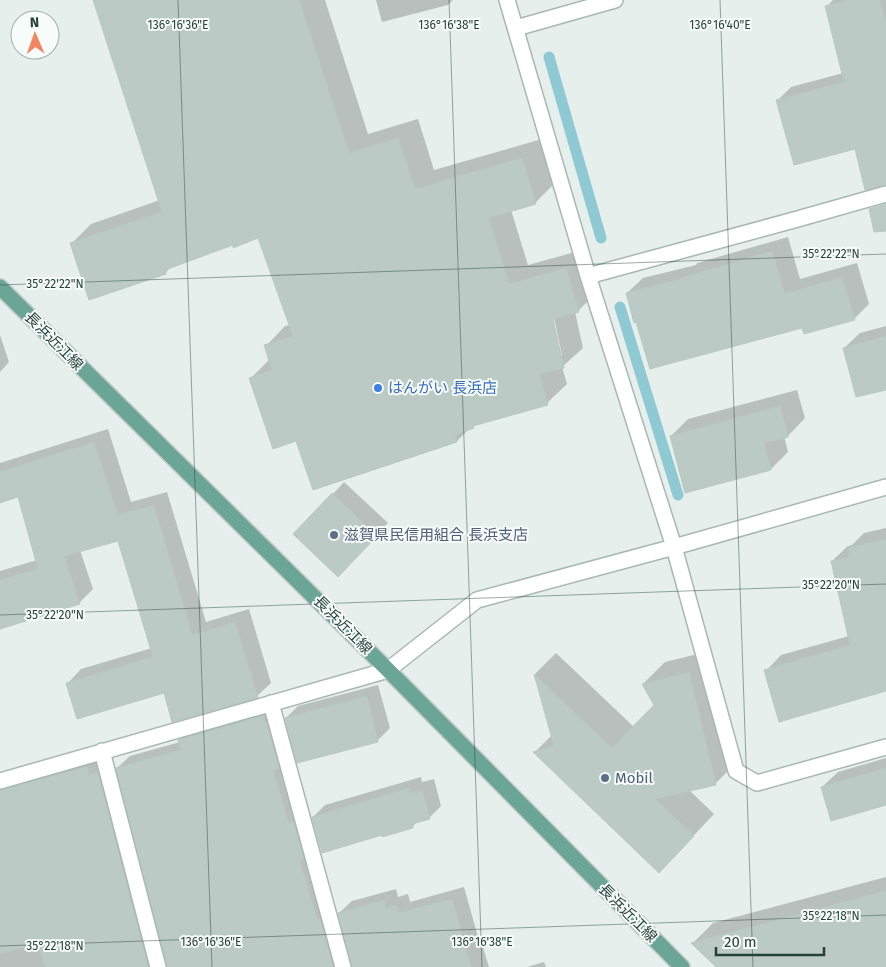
<svg xmlns="http://www.w3.org/2000/svg" width="886" height="967" font-family="'Fira Sans','Noto Sans JP',sans-serif">
	<rect width="100%" height="100%" fill="#e6efeb"/>
	<!-- shadow -->
	<path fill="#0003" fill-rule="evenodd" d="M94,0H325L368,134L418,119L434,170L542,139L554,184L535,203L511,210L528,265L586,249L598,291L578,311L575,312L583,348L562,367L567,384L547,403L476,424L473,427L470,428L457,441L297,439L251,378L270,359L266,346L285,326L290,325L259,237L235,244L171,267L165,273L72,243L91,224L160,200ZM553,313L562,355H560L550,314Z
		M376,0H453L448,5L382,22Z
		M833,0H886V181L856,147L778,100L791,87L843,73L827,6Z
		M788,237L800,279L857,263L869,304L854,319L802,326L627,293L643,278L696,265L697,263Z
		M886,326V388L844,348L860,333Z
		M0,335L9,362L0,372Z
		M797,390L805,418L788,436H784L788,452L771,469L671,436L688,419Z
		M108,429L131,502L167,492L206,622L249,609L271,683L257,696L165,691L68,683L81,669L152,648L119,539L80,550L93,589L79,603L0,627V571L37,560L19,495L0,501V463Z
		M344,482L388,523L350,563L333,494Z
		M886,528V690L766,671L781,655L849,636L832,561L848,546L852,545L864,533Z
		M710,651L737,762L716,783L689,790L714,814L680,850L535,752L552,735L535,674L556,653L634,727L656,705L643,684L665,662Z
		M378,685L390,728L378,740L298,762L286,718L298,706Z
		M275,704L347,967H0V788L99,755L163,961L168,965L117,768L130,756L180,742L179,740L191,728Z
		M886,758V804L822,787L838,772Z
		M421,777L422,782L434,779L441,806L429,818L418,821L412,827L313,817L325,805Z
		M886,877V964L874,967H717L693,943L713,923Z
		M464,887L480,944H482L489,967H399L339,913L352,901L396,889L398,897L408,894L410,902Z
		M544,962L546,967H527Z"/>
	<g fill="none" stroke-linecap="round" stroke-linejoin="round">
		<!-- stream -->
		<path stroke="#8ec9d4" stroke-width="11" d="M549,57L601,238
			M620,307L678,495"/>
	</g>
	<!-- building -->
	<path fill="#bbcac4" stroke="#b8c9c2" d="M93,0H299L349,153L398,138L415,189L522,158L536,204L489,218L509,284L566,268L579,312L553,319L564,368L539,374L548,405L473,426L474,428L455,435L457,442L313,490L296,441L273,449L249,378L272,370L264,345L293,336L258,238L233,248V245L165,270L166,274L89,300L70,243L162,212Z
		M850,0H880L886,22V185L865,190L855,149L794,165L776,100L844,82L825,6Z
		M886,204V231L874,232L869,209Z
		M772,251L785,294L842,277L855,320L804,334L802,328L650,369L636,322L634,323L626,293L681,279V278Z
		M886,336V390L856,397L843,348Z
		M780,406L788,437L764,443L771,470L685,493L670,436Z
		M94,442L118,515L154,505L192,635L235,622L258,698L172,722L164,693L77,719L66,683L153,657L118,541L64,556L80,604L0,629V580L38,569L18,497L0,503V472Z
		M332,493L377,536L338,577L293,534Z
		M886,539V691L779,722L764,670L850,645L831,561L849,557L848,548Z
		M689,672L716,785L655,799L694,836L659,873L533,752L554,746L534,674L612,748L654,705L642,684Z
		M367,696L378,742L297,763L285,718Z
		M263,716L265,723H267L279,768L273,770L289,824L294,822L304,858L299,859L317,919L320,918L333,967H167L116,768L181,750L178,740Z
		M87,767L89,775L98,773L148,967H45L38,943L0,954V790Z
		M886,768V805L831,821L821,787Z
		M409,788L410,793L422,790L430,819L412,824L413,828L382,837V835L322,853L312,817Z
		M886,891V967H716L691,943Z
		M452,899L471,967H352L338,913L384,900L386,908L396,905L398,913Z"/>
	<g fill="none" stroke-linecap="round" stroke-linejoin="round">
		<defs>
			<path id="minor" d="M507,0L588,276L674,547L736,771L757,783L886,747
				M516,28L615,0
				M588,276L794,220L886,194
				M271,703L343,967
				M102,751L158,967
				M0,781L388,670L477,600L674,547L886,487"/>
			<path id="major" d="M0,287L388,670L682,967"/>
		</defs>
		<!-- minor casing -->
		<use href="#minor" stroke="#a8b8b2" stroke-width="18"/>
		<!-- major casing -->
		<use href="#major" stroke="#c2cac8" stroke-width="18"/>
		<!-- minor -->
		<use href="#minor" stroke="#fff" stroke-width="15"/>
		<!-- major -->
		<use href="#major" stroke="#6aa596" stroke-width="15"/>
	</g>
	<!-- ticks -->
	<path fill="none" stroke="#24423a" stroke-width="1" stroke-opacity="0.45" d="M178,0L212,967M449,0L482,967M720,0L753,967M0,285L886,254M0,615L886,584M0,946L886,915"/>
	<!-- markers -->
	<circle fill="#3f7fe0" stroke="#f7fbf9" stroke-width="2" cx="378" cy="388" r="5"/>
	<g fill="#5c6f8a" stroke="#f7fbf9" stroke-width="2">
		<circle cx="334" cy="535" r="5"/>
		<circle cx="605" cy="778" r="5"/>
	</g>
	<g text-anchor="middle" dominant-baseline="central" stroke-width="4" stroke-linejoin="round" paint-order="stroke">
		<!-- street labels -->
		<g font-size="15" fill="#24423a" stroke="#f7fbf9">
			<text transform="translate(54 341) rotate(45)">長浜近江線</text>
			<text transform="translate(343 625) rotate(45)">長浜近江線</text>
			<text transform="translate(628 913) rotate(45)">長浜近江線</text>
		</g>
		<!-- shop labels -->
		<g font-size="15" fill="#366cbe" stroke="#f7fbf9" text-anchor="start">
			<text x="388" y="388">はんがい 長浜店</text>
		</g>
		<!-- service labels -->
		<g font-size="15" fill="#4e5e75" stroke="#f7fbf9" text-anchor="start">
			<text x="344" y="535">滋賀県民信用組合 長浜支店</text>
			<text x="615" y="778">Mobil</text>
		</g>
	</g>
	<g font-size="12" text-anchor="middle" fill="#24423a" stroke="#f7fbf9" stroke-width="4" stroke-linejoin="round" paint-order="stroke">
		<text x="178" y="29">136°16'36"E</text>
		<text x="449" y="29">136°16'38"E</text>
		<text x="720" y="29">136°16'40"E</text>
		<text x="831" y="258">35°22'22"N</text>
		<text x="55" y="288">35°22'22"N</text>
		<text x="831" y="589">35°22'20"N</text>
		<text x="55" y="619">35°22'20"N</text>
		<text x="831" y="920">35°22'18"N</text>
		<text x="211" y="946">136°16'36"E</text>
		<text x="482" y="946">136°16'38"E</text>
		<text x="55" y="950">35°22'18"N</text>
	</g>
	<!-- north arrow -->
	<g transform="translate(35 35) rotate(358)"><circle r="24" fill="#f7fbf9" stroke="#a3b1ad"/>
	<path d="M0-4L9 19L0 12L-9 19Z" fill="#f4845f"/>
	<text y="-8" font-size="14" font-weight="bold" text-anchor="middle" fill="#24423a">N</text>
	</g>
	<!-- scale -->
	<path d="M716 947v8h108v-8" fill="none" stroke="#24423a" stroke-width="2.5"/>
	<text x="724" y="947" font-size="15" fill="#24423a" stroke="#f7fbf9" stroke-width="4" paint-order="stroke">20 m</text>
</svg>
